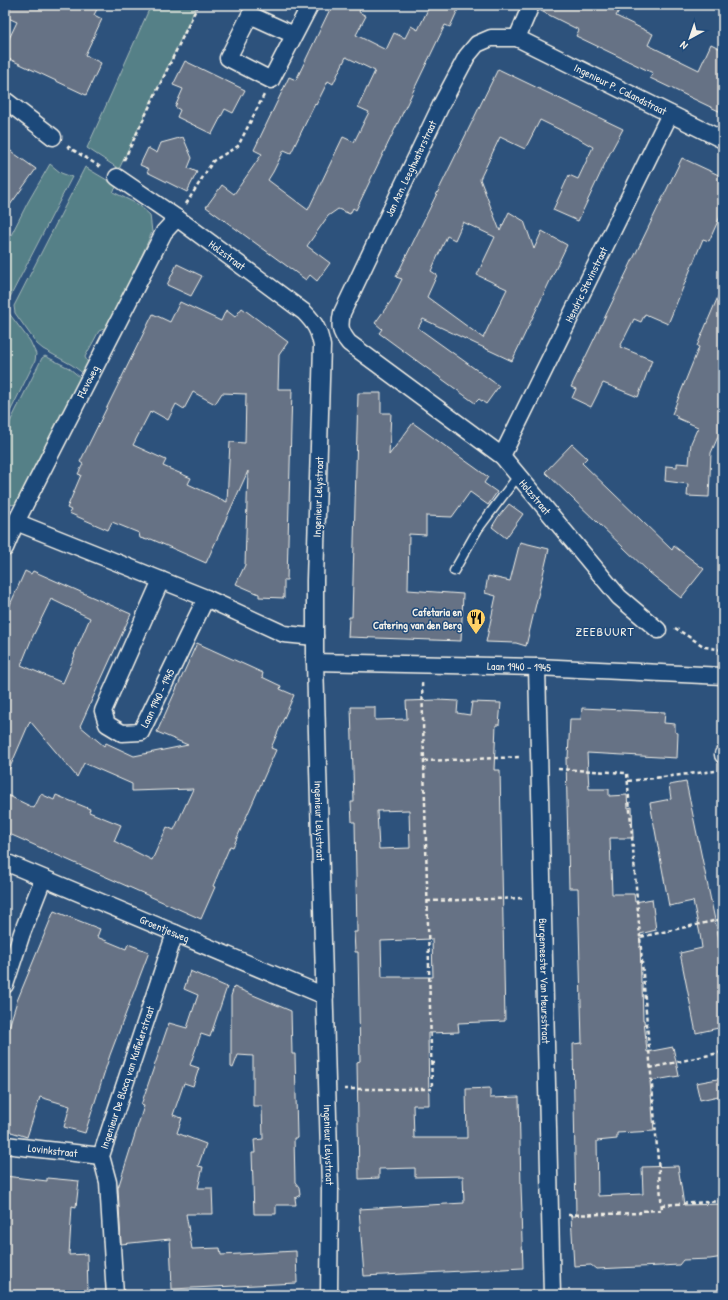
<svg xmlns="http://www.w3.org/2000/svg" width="728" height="1300" font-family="'Patrick Hand',sans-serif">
	<rect width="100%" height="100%" fill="#2d527c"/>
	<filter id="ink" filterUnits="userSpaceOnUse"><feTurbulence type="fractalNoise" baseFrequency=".025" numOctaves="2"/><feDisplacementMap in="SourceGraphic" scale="8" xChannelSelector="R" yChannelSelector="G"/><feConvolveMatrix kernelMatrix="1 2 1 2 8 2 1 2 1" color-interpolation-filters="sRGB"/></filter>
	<g filter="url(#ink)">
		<!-- green -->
		<path fill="#558087" stroke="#a4b8b8" d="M151,5H197L119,169L87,148Z
			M50,164L61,173L72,177L8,301L5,299V247L28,202Z
			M85,167L117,186L113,192L139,205L150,215L152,232L140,260L106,328L99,331L85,357L89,365L84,374L72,365L43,349L37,344L15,313L14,306Z
			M5,308L30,341L36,354L35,361L5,422Z
			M45,356L69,368L81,378L19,504L9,505L5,502V432L42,358Z"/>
		<!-- building -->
		<path fill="#667285" stroke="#f4f1e8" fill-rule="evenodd" d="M12,5H99L94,15L102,19L85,55L101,63L86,95L5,57V47L17,22L6,17Z
			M332,5H362L359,12L366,16L356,35L386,50L394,33L405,38L411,26L418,30L430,5H460L450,27L445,25L356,210L353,208L350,214L338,209L328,216L307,246L330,263L317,281L310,275L306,280L206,207L222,185L234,194L262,154L254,150L289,77L296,80ZM346,57L375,71L358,107L369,112L354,142L343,137L308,210L268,180L273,172L284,150L291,153L315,104L316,105L328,81L333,84Z
			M540,5H622L616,16L653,34L648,45L699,70L711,44L723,50V113L650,78L653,73L576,36L579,30L539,10Z
			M185,61L245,90L233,113L225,109L212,134L177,117L180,110L175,107L183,89L173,85Z
			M498,69L623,129L610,153L578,221L553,210L569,175L578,179L593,147L579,139L540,120L525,149L500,137L480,179L500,231L509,212L524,221L534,249L542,231L567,245L512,361L423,319L418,328L499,386L486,404L479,399L475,403L424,366L379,333L382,329L375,323L391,301L402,279L396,277ZM463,222L495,237L477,275L507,289L483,338L427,297L437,275L431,271L447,236L455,240Z
			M183,137L192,158L188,168L197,172L187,192L147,172L149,169L140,165L148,148L157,153L161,143Z
			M5,147L36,169L5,212Z
			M682,158L723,177V210L709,241L703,239L668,324L645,314L641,322L634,319L620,347L652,360L638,397L603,383L591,407L572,398L576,389L571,387Z
			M177,264L202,276L191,296L167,285Z
			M723,285V425L711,453L709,497L687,496L688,484L665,481L666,466L677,467V463L689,464L691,443L698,427L677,418V416L672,414L699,347L697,346Z
			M180,302L221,321L226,310L235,317L242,308L288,342L279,355L278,389H292L287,580H284V598L259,597V594L236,584L245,565L248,471L206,563L151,539L147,540L140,538L139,533L112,522L108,530L69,513L71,510L67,508L81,475L78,474L83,464L80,462L153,314L170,322ZM193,392L215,404L222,393L246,394L245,443L230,442L227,502L188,484L191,478L163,466L166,460L133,445L150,412L151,413L152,411L168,420L176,404L184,409Z
			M358,393H381V413H391L389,455L413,423L488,477L484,483L497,492L488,505L470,492L452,517L426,516V535L409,534L408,590L463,594L461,641L348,637L349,617H352Z
			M572,444L587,458L582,463L672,550L674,546L704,569L681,598L650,573L545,472Z
			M509,504L523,514L506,538L492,527L498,517Z
			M520,542L549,549L526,646L516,643L486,642L496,596L485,593L488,576L510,581Z
			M25,571L31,574L33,571L131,614L80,726L104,746L106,743L134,756L188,745L157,732L197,643L263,673L262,677L281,686L280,689L294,695L271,748L276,750L233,847L230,846L213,886L215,887L201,919L5,832V794L34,808L41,794L54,800L56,795L90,809L89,812L121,825L114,841L152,860L167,827L174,830L193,789L132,791V784L84,763L77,777L30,721L5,779V616ZM51,599L90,618L74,655H75L63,683L21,665L32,638Z
			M437,700L458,701L457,713L470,715L472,702L501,703L499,725H496L494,770H500L505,1021L458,1023L459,1032L428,1033L429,1105H413L414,1138H467L466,1089L490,1088V1098L519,1097L521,1187L522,1212H521L523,1268L364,1276L359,1209L464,1203L463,1176L415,1177V1168L379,1169V1178L359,1179L357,1062L360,1061L358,952H355L354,932H357L355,822H352L351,802H354L351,707H375V720L407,719L406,701ZM409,810L410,848L379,849L377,811ZM432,939L433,977H382L381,941Z
			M582,708L665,712L664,723L675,724V732L678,733L677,758L587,753L589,789H609V796L627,795L628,808L632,807L633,838H610L612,894H634L635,902L652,899L656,930L640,934L641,984H642L643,1020H644L647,1052L673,1047L679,1076L650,1081L654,1131L617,1133V1139L597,1141L598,1196L643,1194L642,1167L678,1166L684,1205L723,1204V1257L710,1259L683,1260L679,1265L660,1266L596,1269L591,1265L574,1266L571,1216H576L573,1044L582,1043L578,888H569L566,758H568L570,719H581Z
			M686,782L723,958V1027L696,1033L680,953L702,948L700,934L693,901L669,906L650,803L671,799L669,785Z
			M54,911L100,929L97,937L126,949L128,944L149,952L110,1055L85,1133L64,1127L70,1106L40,1097L27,1137L5,1130V1040L17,1001Z
			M190,971L227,987L210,1037L201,1034L190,1065L199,1068L193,1086L184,1083L173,1115L182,1118L177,1133L206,1144L198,1166L203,1167L198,1188H212L213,1214H186L192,1249L220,1248L221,1255L296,1251L297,1283L172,1289L170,1239L121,1244L118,1188L144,1106L141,1105L169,1023L187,1028L198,995L184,989Z
			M234,987L291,1011L292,1054H295L297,1138H294L295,1182L299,1187L300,1195L295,1198L296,1205H276V1214H254L252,1153H255L254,1140L263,1139L262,1106H253V1056L238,1055L233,1068L231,1067V996Z
			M723,1078V1095L700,1100L696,1083Z
			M5,1176L47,1181V1178L79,1181L76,1207L72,1206L69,1255L87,1254L88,1293L5,1295Z"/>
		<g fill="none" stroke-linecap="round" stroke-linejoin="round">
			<defs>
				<path id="lane" d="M454,571L478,529L518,476"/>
				<g id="street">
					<path d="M294,35L250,15L228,58L271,80L310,5"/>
					<path d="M517,38L531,5"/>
					<path d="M5,100L53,137"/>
					<path id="s1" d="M117,177L177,218L304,312C315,323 319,330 322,346L315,580V662L330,1187L329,1295"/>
					<path id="s2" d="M502,456L670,114"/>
					<path d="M16,522L206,598L284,634L315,637"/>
					<path id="s3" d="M5,548L16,522L164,232L177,218"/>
					<path id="s4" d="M161,580L103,711L107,724L122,733L141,732L206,598"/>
					<path id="s5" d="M658,630L619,597L502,456L349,343C340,332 339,327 342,313L441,105L467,56L477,44L491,38H517L723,140"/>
					<path id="s6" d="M315,662L537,667L723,676"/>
					<path id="s7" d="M537,667L552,1295"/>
					<path d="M723,754V755"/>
					<path id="s8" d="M5,862L325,996"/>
					<path d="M5,985L22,933L43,879"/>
					<path id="s9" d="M5,1145L101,1156"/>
					<path id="s10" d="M115,1295L108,1182L101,1156L175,933"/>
				</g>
			</defs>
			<!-- lane casing -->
			<use href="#lane" stroke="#f4f1e8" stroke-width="11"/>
			<!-- street casing -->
			<use href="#street" stroke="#f4f1e8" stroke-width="19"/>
			<!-- path -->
			<path stroke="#f4f1e8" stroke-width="2.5" stroke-dasharray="4 3" stroke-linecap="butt" d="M67,146L102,168
				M124,160L198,5
				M186,204L213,161L238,146L264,95
				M675,628L705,647L723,650
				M424,761L521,757
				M558,769L627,773L640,937
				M628,781L715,771
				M427,901L525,898
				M431,1063H437
				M650,1068L723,1052
				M344,1089H432L422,681
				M662,1205L723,1201
				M568,1215L640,1213V1211L662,1210L640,937L723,919"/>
			<!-- lane -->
			<use href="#lane" stroke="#1f4a7a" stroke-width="8"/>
			<!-- street -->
			<use href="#street" stroke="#1f4a7a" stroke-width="16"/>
		</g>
	</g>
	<!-- icons -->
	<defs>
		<symbol id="restaurant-pin" viewBox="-11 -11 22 30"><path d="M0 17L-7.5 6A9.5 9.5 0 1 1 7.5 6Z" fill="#ffd166" stroke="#1f4a7a"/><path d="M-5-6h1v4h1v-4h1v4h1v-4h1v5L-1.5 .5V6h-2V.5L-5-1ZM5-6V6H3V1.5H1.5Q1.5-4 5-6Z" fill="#111"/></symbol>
	</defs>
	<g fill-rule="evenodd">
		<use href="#restaurant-pin" x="465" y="607" width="22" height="30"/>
	</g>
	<g text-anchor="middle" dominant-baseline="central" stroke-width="3" stroke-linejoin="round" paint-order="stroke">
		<!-- street labels -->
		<g font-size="11" fill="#f4f1e8" stroke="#1f4a7a">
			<text stroke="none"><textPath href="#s5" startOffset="915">Ingenieur P. Calandstraat</textPath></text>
			<text stroke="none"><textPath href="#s5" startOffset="617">Jan Azn. Leeghwaterstraat</textPath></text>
			<text stroke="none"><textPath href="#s1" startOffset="135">Holzstraat</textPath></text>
			<text stroke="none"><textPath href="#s2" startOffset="191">Hendric Stevinstraat</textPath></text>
			<text stroke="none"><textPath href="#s3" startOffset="186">Flevoweg</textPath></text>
			<text transform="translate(318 497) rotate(-88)">Ingenieur Lelystraat</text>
			<text transform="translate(535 497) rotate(50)">Holzstraat</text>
			<text stroke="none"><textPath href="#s6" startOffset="204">Laan 1940 - 1945</textPath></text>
			<text stroke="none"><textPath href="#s4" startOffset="231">Laan 1940 - 1945</textPath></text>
			<text stroke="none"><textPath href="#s1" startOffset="745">Ingenieur Lelystraat</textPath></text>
			<text stroke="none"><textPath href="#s8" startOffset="173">Groentjesweg</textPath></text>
			<text stroke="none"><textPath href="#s7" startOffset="314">Burgemeester Van Meursstraat</textPath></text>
			<text stroke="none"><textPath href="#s10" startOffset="223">Ingenieur De Blocq van Kuffelerstraat</textPath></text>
			<text stroke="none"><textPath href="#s1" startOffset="1069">Ingenieur Lelystraat</textPath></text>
			<text stroke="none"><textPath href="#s9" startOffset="48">Lovinkstraat</textPath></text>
		</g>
		<!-- poi labels -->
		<g font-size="11" font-weight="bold" fill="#f4f1e8" stroke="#1f4a7a" text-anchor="end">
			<text x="462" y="612">Cafetaria en<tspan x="462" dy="13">Catering van den Berg</tspan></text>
		</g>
		<!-- quarter labels -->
		<g font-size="13" letter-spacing="1" fill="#f4f1e8" stroke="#1f4a7a">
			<text x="605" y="631">ZEEBUURT</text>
		</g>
	</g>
	<!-- margin -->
	<rect width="728" height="1300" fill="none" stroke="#1f4a7a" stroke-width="20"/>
	<rect x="10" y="10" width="708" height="1280" fill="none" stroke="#f4f1e8" stroke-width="1.5" filter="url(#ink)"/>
	<!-- north arrow -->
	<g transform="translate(690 38) rotate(220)" stroke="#1f4a7a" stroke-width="3" paint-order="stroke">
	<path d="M0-3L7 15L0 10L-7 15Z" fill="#f4f1e8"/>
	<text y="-6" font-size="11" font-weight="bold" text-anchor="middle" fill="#f4f1e8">N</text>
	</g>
</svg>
